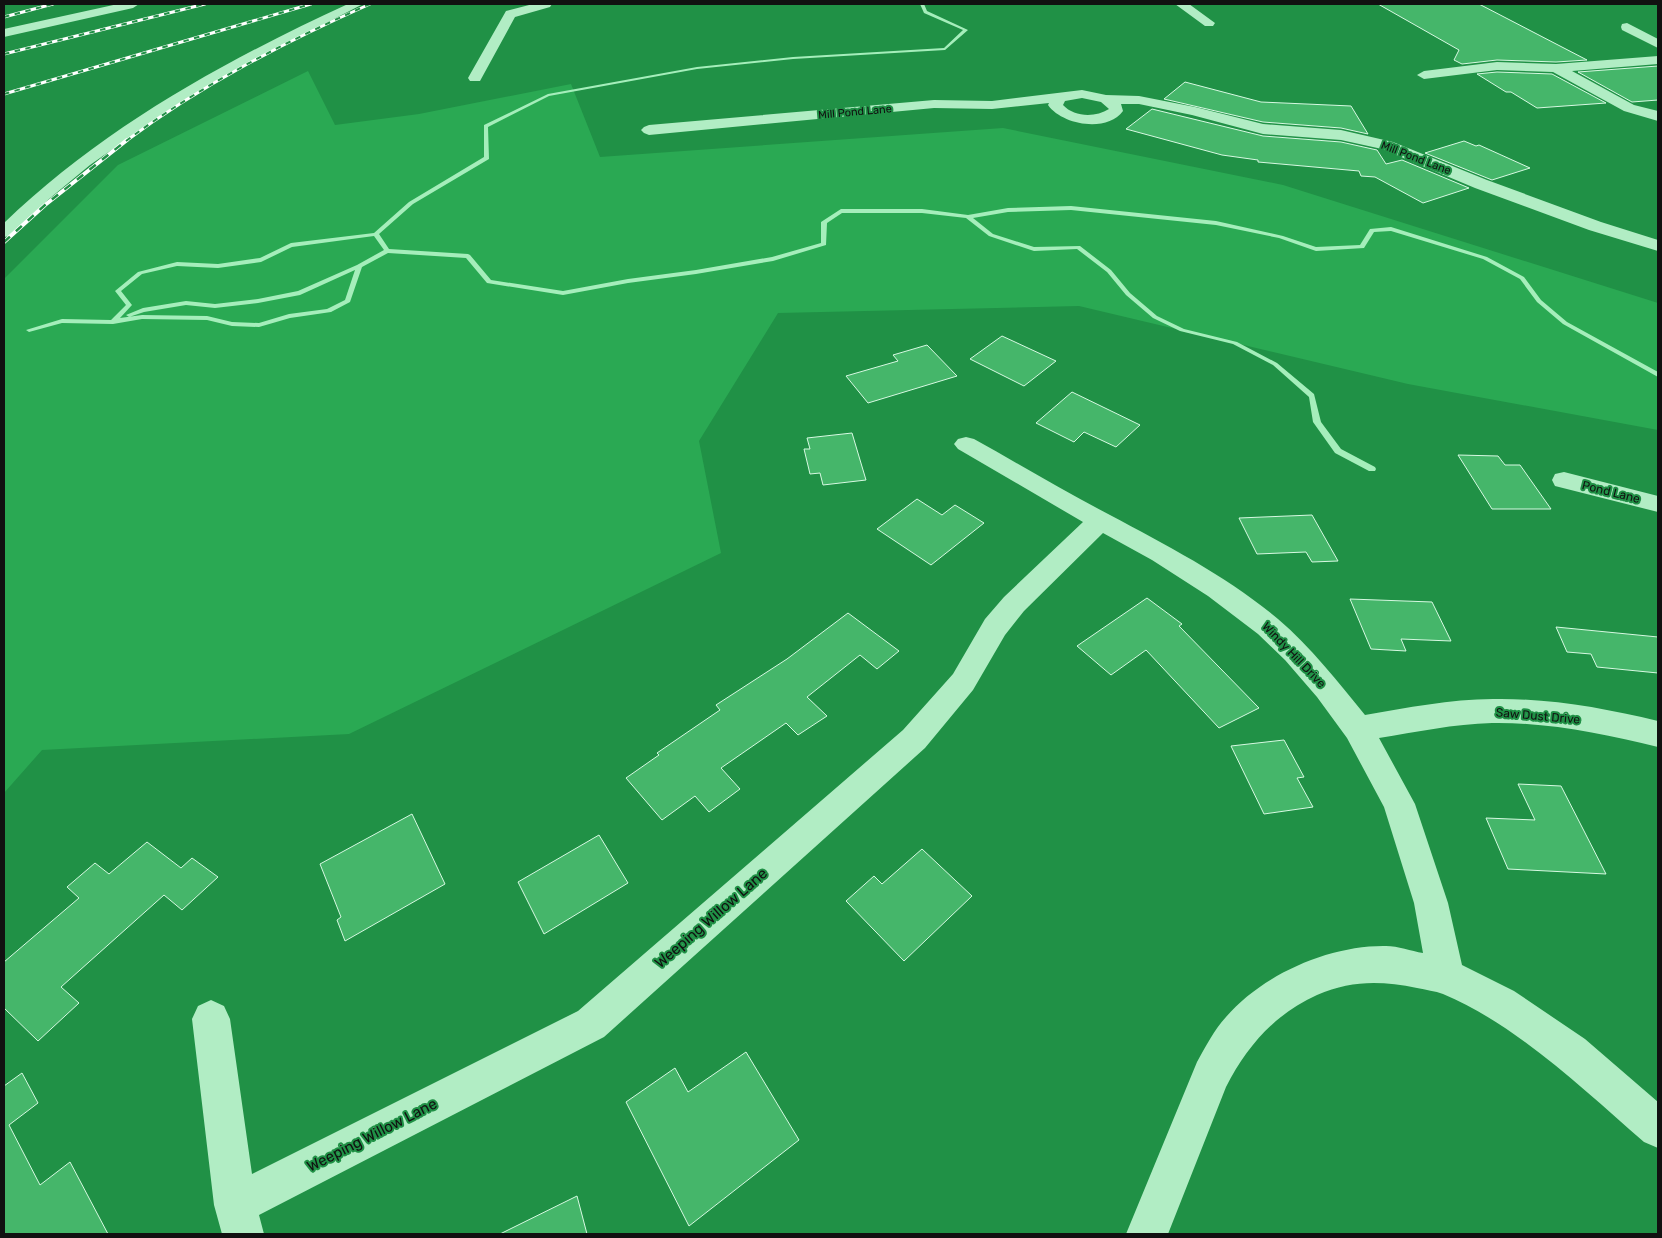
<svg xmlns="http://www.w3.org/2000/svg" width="1662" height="1238" font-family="Rubik,sans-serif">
	<rect width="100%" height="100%" fill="#209146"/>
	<!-- green -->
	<path fill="#2aa953" d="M308,71L335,125L419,114L571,84L600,157L1003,128L1283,185L1658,303V430L1408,384L1079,306L778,313L699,441L721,553L349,734L42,750L4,793V279L118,165Z"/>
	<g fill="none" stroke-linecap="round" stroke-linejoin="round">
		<!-- stream -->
		<path fill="#a5eebb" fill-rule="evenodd" d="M920,4H924L927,11L968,30L945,50L793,59L697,69L549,96L488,127L489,159L413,204L379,234L389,249L468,254L470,255L491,280L563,291L628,279L696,270L772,257L821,243V222L841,209H922L968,215L1008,208L1071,206L1216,221L1283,236L1316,247L1360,245L1370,229L1391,227L1487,257L1524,277L1541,300L1567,322L1658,372V377L1563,324L1537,302L1520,279L1483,259L1391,231L1374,232L1364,248L1316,251L1279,238L1216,225L1071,210L1008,212L973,218L993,234L1034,247L1080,246L1111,270L1130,293L1157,316L1184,329L1237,342L1277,363L1314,394L1321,422L1341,449L1375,467L1376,469L1375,471H1369L1335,453L1313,422L1309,397L1273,365L1233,344L1180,331L1153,318L1126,295L1107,272L1077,249L1034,251L989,236L966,218L922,213H842L827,223L826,245L773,261L696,274L628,283L563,295L487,283L466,258L388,253L362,267L350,302L331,312L290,318L259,327L232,326L207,320L142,319L113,324L62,323L29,332L26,330L62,319L111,320L126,305L115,291L138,272L177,262L218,264L260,258L291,243L374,233L409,202L484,157V125L548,94L697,67L793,57L944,48L963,30L924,13ZM374,236L384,250L357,265L298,291L258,299L215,304L186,301L143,308L126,315L129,317L144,312L186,305L215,308L258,303L300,295L355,270L345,300L327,309L289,314L259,323L232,322L207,316L142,315L120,318L132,305L121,291L142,274L177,266L218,268L261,262L292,247Z"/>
	</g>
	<!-- building -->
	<path fill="#45b66a" stroke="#d7f9e2" d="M1378,4H1479L1587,60L1556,62L1497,60L1462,64L1454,60L1459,50Z
		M1658,66V100L1632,102L1578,72Z
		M1497,72L1552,74L1606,103L1537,108L1511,92H1506L1477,74Z
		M1185,82L1261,102L1351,106L1368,134L1341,128L1263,122L1164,99Z
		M1152,109L1263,136L1341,142L1377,150L1386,164L1402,160L1469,188L1423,203L1375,177L1361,176L1359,171L1258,162V160L1222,155L1126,129Z
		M1464,141L1476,146L1479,145L1530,168L1492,180L1425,153Z
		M1002,336L1056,361L1024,386L970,359Z
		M927,345L957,376L868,403L846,376L898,361L893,355Z
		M1072,392L1140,425L1116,447L1084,432L1074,442L1036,423Z
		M852,433L866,480L823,485L820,473L810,474L804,449H810L807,438Z
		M1458,455L1498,456L1505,465H1520L1551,509H1492Z
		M917,499L942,515L955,505L984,523L931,565L877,529Z
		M1312,515L1338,561L1312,562L1306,552L1257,554L1239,518Z
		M1147,598L1182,624L1179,626L1259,708L1219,728L1146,650L1111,675L1077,646Z
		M1350,599L1432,602L1451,641L1401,639L1406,651L1371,649Z
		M848,613L899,651L877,669L860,655L807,697L827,716L798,735L786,723L721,768L740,789L709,812L695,796L662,820L626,778L659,755L657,753L720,710L716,705L787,659Z
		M1556,627L1658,637V673L1597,667L1591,654L1567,652Z
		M1284,740L1304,777L1297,778L1313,807L1264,814L1231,746Z
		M1518,784L1561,786L1606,874L1508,869L1486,818L1535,820Z
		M412,814L445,884L345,941L337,920L341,917L320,864Z
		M599,835L628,883L544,934L518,882Z
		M147,842L181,868L192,858L218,877L182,910L164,895L61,987L79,1003L38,1041L4,1008V962L79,898L67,887L95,863L109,874Z
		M922,849L972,896L904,961L846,901L874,876L882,884Z
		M746,1052L799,1140L689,1226L626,1102L675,1068L688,1092Z
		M22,1073L38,1103L9,1125L40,1185L70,1162L108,1234H4V1086Z
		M577,1196L587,1234H500Z"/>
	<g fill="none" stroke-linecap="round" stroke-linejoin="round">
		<!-- minor -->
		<path fill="#b1edc4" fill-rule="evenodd" d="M118,4H139L133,8L4,37V29Z
			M348,4H363L241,67L163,114L90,165L49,199L10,236L4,237V223C103,128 224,61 348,4Z
			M533,4H552L550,7L515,17L480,81H470L468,78L506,11Z
			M1175,4H1189L1215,23L1213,26H1205Z
			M1627,23L1658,39V48L1622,30L1621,27L1622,24Z
			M1658,56V64L1572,71L1634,105L1658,111V121L1624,111L1553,72L1497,70L1424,79L1417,75L1424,71L1497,62L1556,64Z
			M1082,90L1106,95L1139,96L1195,107L1263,124L1341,130L1393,142L1487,180L1601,222L1658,240V251L1589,230L1475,188L1382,149L1341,140L1263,134L1192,115L1139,104H1121L1123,111C1107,133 1062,125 1048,105L1049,103L992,109L934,108L649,135L644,133L641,130L644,127L649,125L934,100L992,101ZM1082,98L1101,102L1109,109C1095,118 1074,117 1063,105L1065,101Z
			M966,437L974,439C1019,464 1064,491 1110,515C1168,546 1228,577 1278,619C1311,647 1338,682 1365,715C1407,708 1450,699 1493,699C1549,698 1604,708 1658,721V747C1604,734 1548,722 1492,723C1454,724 1416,732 1379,738L1415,804L1448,903L1462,965L1514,991L1585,1039L1658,1102V1148L1644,1142C1584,1090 1517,1025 1443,994C1435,991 1426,990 1417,988C1381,981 1352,980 1317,995C1275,1014 1247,1046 1226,1087L1168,1234H1126L1197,1062C1206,1046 1214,1030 1226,1017C1263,974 1330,945 1386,946C1398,946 1411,951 1423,953L1414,903L1384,807L1347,738L1317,697L1285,660L1258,634L1208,596L1152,560L1103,533L1024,611L1005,635L973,690L925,748L604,1037L259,1215L264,1234H222L214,1205L192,1019L198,1006L211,1000L224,1006L230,1019L252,1174L578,1011L903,730L953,674L985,619L1004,597L1083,522L958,449L954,444L958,439Z
			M1564,472L1658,496V512L1555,486L1552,480L1555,474Z"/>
		<defs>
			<path id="rail-far1" d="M4,17L53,4
				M4,54L205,4
				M4,94L311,4
				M126,141C201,85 285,42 370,4"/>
			<path id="rail" d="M4,242L45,205L127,140"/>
		</defs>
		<!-- rail-far1 casing -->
		<use href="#rail-far1" stroke="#fff" stroke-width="3"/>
		<!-- rail casing -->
		<use href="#rail" stroke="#fff" stroke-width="4"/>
		<!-- rail-far1 -->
		<use href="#rail-far1" stroke="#209146" stroke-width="2" stroke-dasharray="5.5" stroke-linecap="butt"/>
		<!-- rail -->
		<use href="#rail" stroke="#209146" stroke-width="2.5" stroke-dasharray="8" stroke-linecap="butt"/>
	</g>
	<g text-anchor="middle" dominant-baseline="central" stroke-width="4" stroke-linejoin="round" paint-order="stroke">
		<!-- far-street labels -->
		<g font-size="11" fill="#111" stroke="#209146">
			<text transform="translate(855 112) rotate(-5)">Mill Pond Lane</text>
			<text transform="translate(1416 158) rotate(21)">Mill Pond Lane</text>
		</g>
		<!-- street labels -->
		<g font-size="12" fill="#111" stroke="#209146">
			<text transform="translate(1611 492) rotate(14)">Pond Lane</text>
			<text transform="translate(1294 655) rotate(46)">Windy Hill Drive</text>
			<text transform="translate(1538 716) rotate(5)">Saw Dust Drive</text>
		</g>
		<!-- near-street labels -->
		<g font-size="15" fill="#111" stroke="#209146">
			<text transform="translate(711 918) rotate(-41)">Weeping Willow Lane</text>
			<text transform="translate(372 1135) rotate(-27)">Weeping Willow Lane</text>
		</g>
	</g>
	<!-- border -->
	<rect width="1662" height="1238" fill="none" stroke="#111111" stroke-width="10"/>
</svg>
